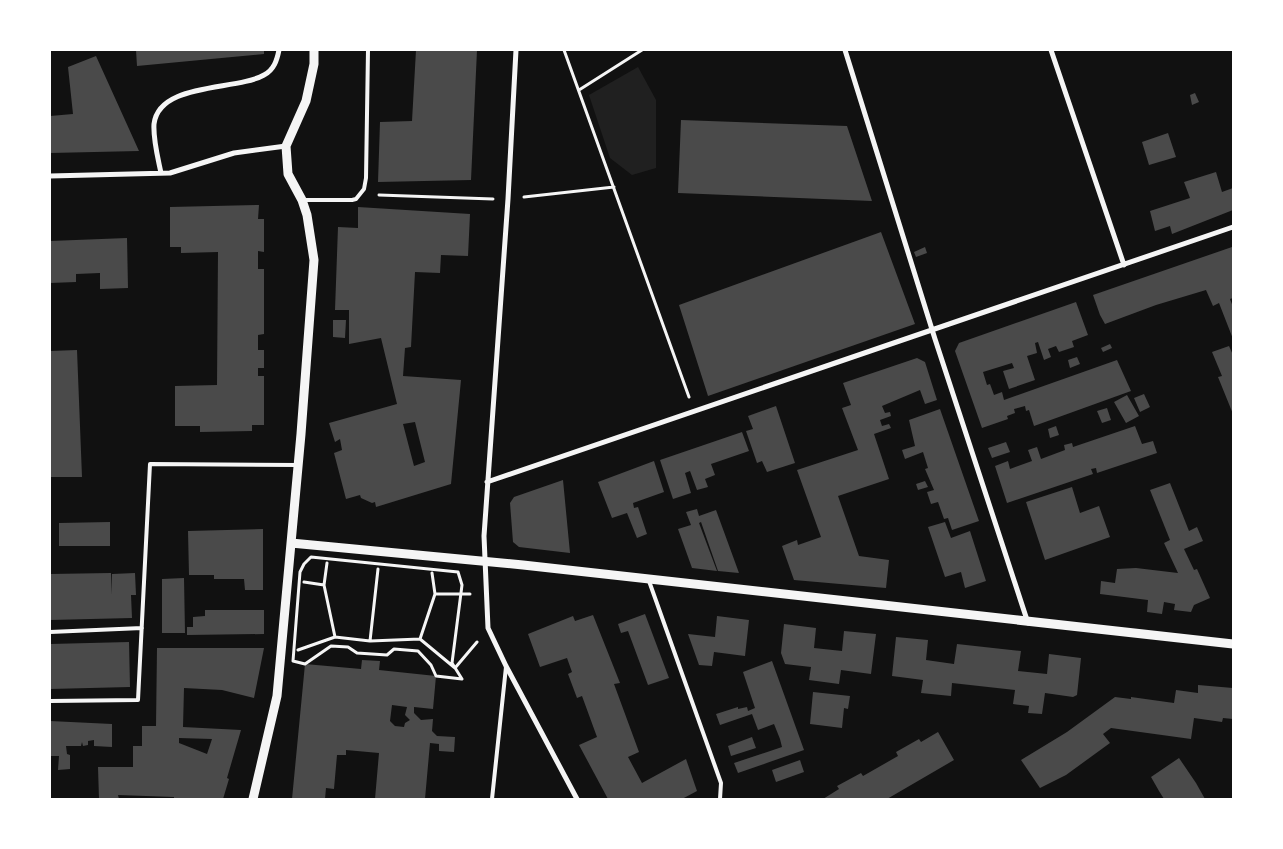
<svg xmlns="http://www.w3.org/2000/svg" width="1283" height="849" font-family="Commissioner,sans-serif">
	<rect width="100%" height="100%" fill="#111"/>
	<!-- green -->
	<path fill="#202020" d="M638,67L656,100V168L632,175L610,158L589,95Z"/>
	<!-- building -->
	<path fill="#4a4a4a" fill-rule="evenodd" d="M136,50H264V54L137,66Z
		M416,50H477L471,180L378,182L380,122L412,121Z
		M96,56L139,151L50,153V116L73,114L68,67Z
		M1195,93L1199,102L1192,105L1190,95Z
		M681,120L847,126L872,201L678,193Z
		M1168,133L1176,157L1149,165L1142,142Z
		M1216,172L1222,192L1233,188V210L1172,234L1170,226L1155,231L1150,211L1190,198L1184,182Z
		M259,205L258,219H264V252L258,251V269H264V334L258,335V350H264V368H258V376H264V425H252V431L200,432V426H175V386L217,385L218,252L181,253V247H170V207Z
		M358,207L470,214L468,256L441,255L440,273L415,272L411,347L405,348L403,376L461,380L451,484L376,507L375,502L372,503L361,498L360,495L346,499L334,453L342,450L340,439L335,442L329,423L397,404L381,338L349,344V310H335L338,227L358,228ZM415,422L425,462L414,466L403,424Z
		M881,232L915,324L708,396L679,305Z
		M127,238L128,288L100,289V273L76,274V282L50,283V241Z
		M925,247L927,253L916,257L914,252Z
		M1232,247L1233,298L1230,299L1233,307V339L1219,303L1213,306L1206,290L1156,305L1105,324L1100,315L1093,295Z
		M1076,302L1088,335L1072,341L1074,347L1059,352L1056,346L1048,349L1051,357L1044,360L1038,342L1035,343L1037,353L1027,356L1035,380L1009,389L1003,371L1014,368L1012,363L983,372L987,385L990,384L994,395L1002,392L1004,400L1117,360L1131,391L1034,426L1029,410L1026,411L1025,406L1014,409L1015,413L1007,416L1008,419L982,428L955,351L959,343Z
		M333,320H346L345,338L333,337Z
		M1110,344L1112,348L1103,352L1101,348Z
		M1229,346L1233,355V414L1218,377L1222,376L1212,352Z
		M77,350L82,477H50V351Z
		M1077,357L1080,364L1070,368L1068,360Z
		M917,358L925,362L937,400L925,404L920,390L882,406L885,413L890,412L891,416L880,420L882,426L889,424L891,428L874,434L889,479L838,496L859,556L889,560L886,588L794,580L782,546L797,540L798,545L821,537L797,470L858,450L842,408L851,405L843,383Z
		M1144,394L1150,407L1140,412L1134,398Z
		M1127,395L1139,416L1126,423L1114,402Z
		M776,406L795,463L767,472L762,461L757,463L746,431L753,429L748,416Z
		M1107,408L1111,420L1102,423L1097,411Z
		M940,409L979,521L952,530L948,518L944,519L938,502L931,504L927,492L934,490L925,469L928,468L923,452L905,459L902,450L915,446L909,420Z
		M1056,426L1059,435L1050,438L1048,429Z
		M1135,426L1142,444L1153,441L1157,453L1097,473L1096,468L1091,469L1093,474L1007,503L995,466L1008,461L1010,469L1032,461L1028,450L1037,447L1041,459L1065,450L1064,445L1072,443L1073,447Z
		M742,432L749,451L711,464L715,475L705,479L708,487L697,490L690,471L685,473L691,493L673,499L660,460Z
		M1006,442L1010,452L992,458L988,448Z
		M654,461L664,492L633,503L634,508L638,507L647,534L637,538L627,513L612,518L598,482Z
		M563,480L570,553L519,547L513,542L510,503L514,497Z
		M925,481L928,487L918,490L916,484Z
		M1170,483L1189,531L1197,527L1203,541L1184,549L1194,570L1197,569L1210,598L1194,605L1191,612L1174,610L1175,604L1164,602L1162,614L1147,612L1148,600L1100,594L1101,581L1115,583L1117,569L1136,568L1178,573L1164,543L1170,540L1150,490Z
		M1072,487L1080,513L1099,506L1110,537L1045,560L1026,502Z
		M697,509L699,516L716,510L739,573L718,571L701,522L699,523L717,571L692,568L678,529L691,525L686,512Z
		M110,522V546H59V523Z
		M945,522L951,538L970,531L986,581L965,588L961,572L945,577L928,527Z
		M263,529V590H245L244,579H214V575H189L188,531Z
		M111,573L112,595V574L135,573L136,595H131L132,618L50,620V574Z
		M184,578L185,633H162V579Z
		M205,610H264V634L187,635V627H193V617L205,616Z
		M645,614L669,678L648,685L628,631L621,633L618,624Z
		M593,615L620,683L614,684L639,752L628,757L642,783L686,759L697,791L682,799H608L579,745L597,737L582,696L577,698L568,674L572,672L567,658L540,667L528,634L573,616L575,621Z
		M717,616L749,620L745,656L714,652L712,666L699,665L688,634L715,637Z
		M784,624L816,628L814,648L842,651L844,631L876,634L871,674L841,670L839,684L809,680L811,667L785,664L781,653Z
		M896,637L928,640L926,660L954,664L957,644L1021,651L1018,671L1047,674L1049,654L1081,658L1077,695L1073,697L1045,693L1042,714L1028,713L1029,706L1013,704L1015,690L952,683L951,696L921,693L923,680L892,676Z
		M129,642L130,687L50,689V644Z
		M157,648H264L254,698L222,690L184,688L183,727L241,730L227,778L229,779L223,799H174V797L118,795L119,799H99L98,767H133V746H142V726H156ZM179,738L212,739L207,754L179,743Z
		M362,660L380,661L379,670L436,676L433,709L414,707V713L421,720L433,719L432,731L437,736L455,737L454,752L439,751V744L430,743L425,799H375L379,753L346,750V755H337L334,789L326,788L325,799H292L305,664L361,669ZM392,705L407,707L405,715L410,720L405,723L404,727L395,726L390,721Z
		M772,661L804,750L738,773L734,763L782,747L780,739L774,724L758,730L752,714L720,725L716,714L738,707V709L747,707L748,711L755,708L743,672Z
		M1198,685L1233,688V719L1223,718L1222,722L1194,718L1191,739L1111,728L1103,734L1110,743L1066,775L1040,788L1021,760L1067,732L1115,697L1131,699V697L1174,703L1176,690L1198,693Z
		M813,692L850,696L848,709L844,708L842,728L810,724Z
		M50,721L112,724V747L94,746V740L88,741V745L83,746L82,742L81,746H66L67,754L70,755V769L58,770L59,756H50Z
		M938,732L954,760L887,799H823L839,789L837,786L861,773L863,776L898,756L896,752L919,739L921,742Z
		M752,737L756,748L731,756L728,746Z
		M1179,758L1196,783L1205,799H1164L1159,791L1151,777Z
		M800,760L804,772L776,782L772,770Z"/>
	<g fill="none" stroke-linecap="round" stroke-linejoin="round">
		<!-- path -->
		<path stroke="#f5f5f5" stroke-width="3" d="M564,50L689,397
			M579,90L642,50
			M379,195L493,199
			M524,197L614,187
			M311,557L458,572L462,585L452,663L462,679L436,676L431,665L418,651L394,649L387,655L357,653L348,647L331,646L305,664L293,661L300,572L304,564Z
			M432,573L435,594
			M304,582L324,585L335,637
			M324,585L327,563
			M420,639L435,594H470
			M370,641L378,569
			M298,650L335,637L370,641L420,639L455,668L477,642"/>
		<!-- service -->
		<path stroke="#f5f5f5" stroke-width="4" d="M303,200H352L356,199L364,189L366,178L368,50
			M649,581L721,783L720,799
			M50,632L142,628
			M50,701L138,700L150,464L298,465
			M492,799L506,667"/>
		<!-- minor -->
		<path stroke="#f5f5f5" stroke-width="5" d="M516,50L508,199L484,536L488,628L506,666L577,799
			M845,50L935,339L1028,623
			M1051,50L1124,265
			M161,173C158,158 153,140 154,124C159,82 236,91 264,75C274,70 277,60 279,50
			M50,176L170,173L234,153L286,146
			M487,482L1233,227"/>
		<!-- tertiary -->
		<path stroke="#f5f5f5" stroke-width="9" d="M291,543L523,565L1233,644
			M253,799L277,696L301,434L314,260L307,215L302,200L288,174L286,146L306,101L314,64V50"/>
	</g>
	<!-- border -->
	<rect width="1283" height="849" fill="none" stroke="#ffffff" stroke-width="102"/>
</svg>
